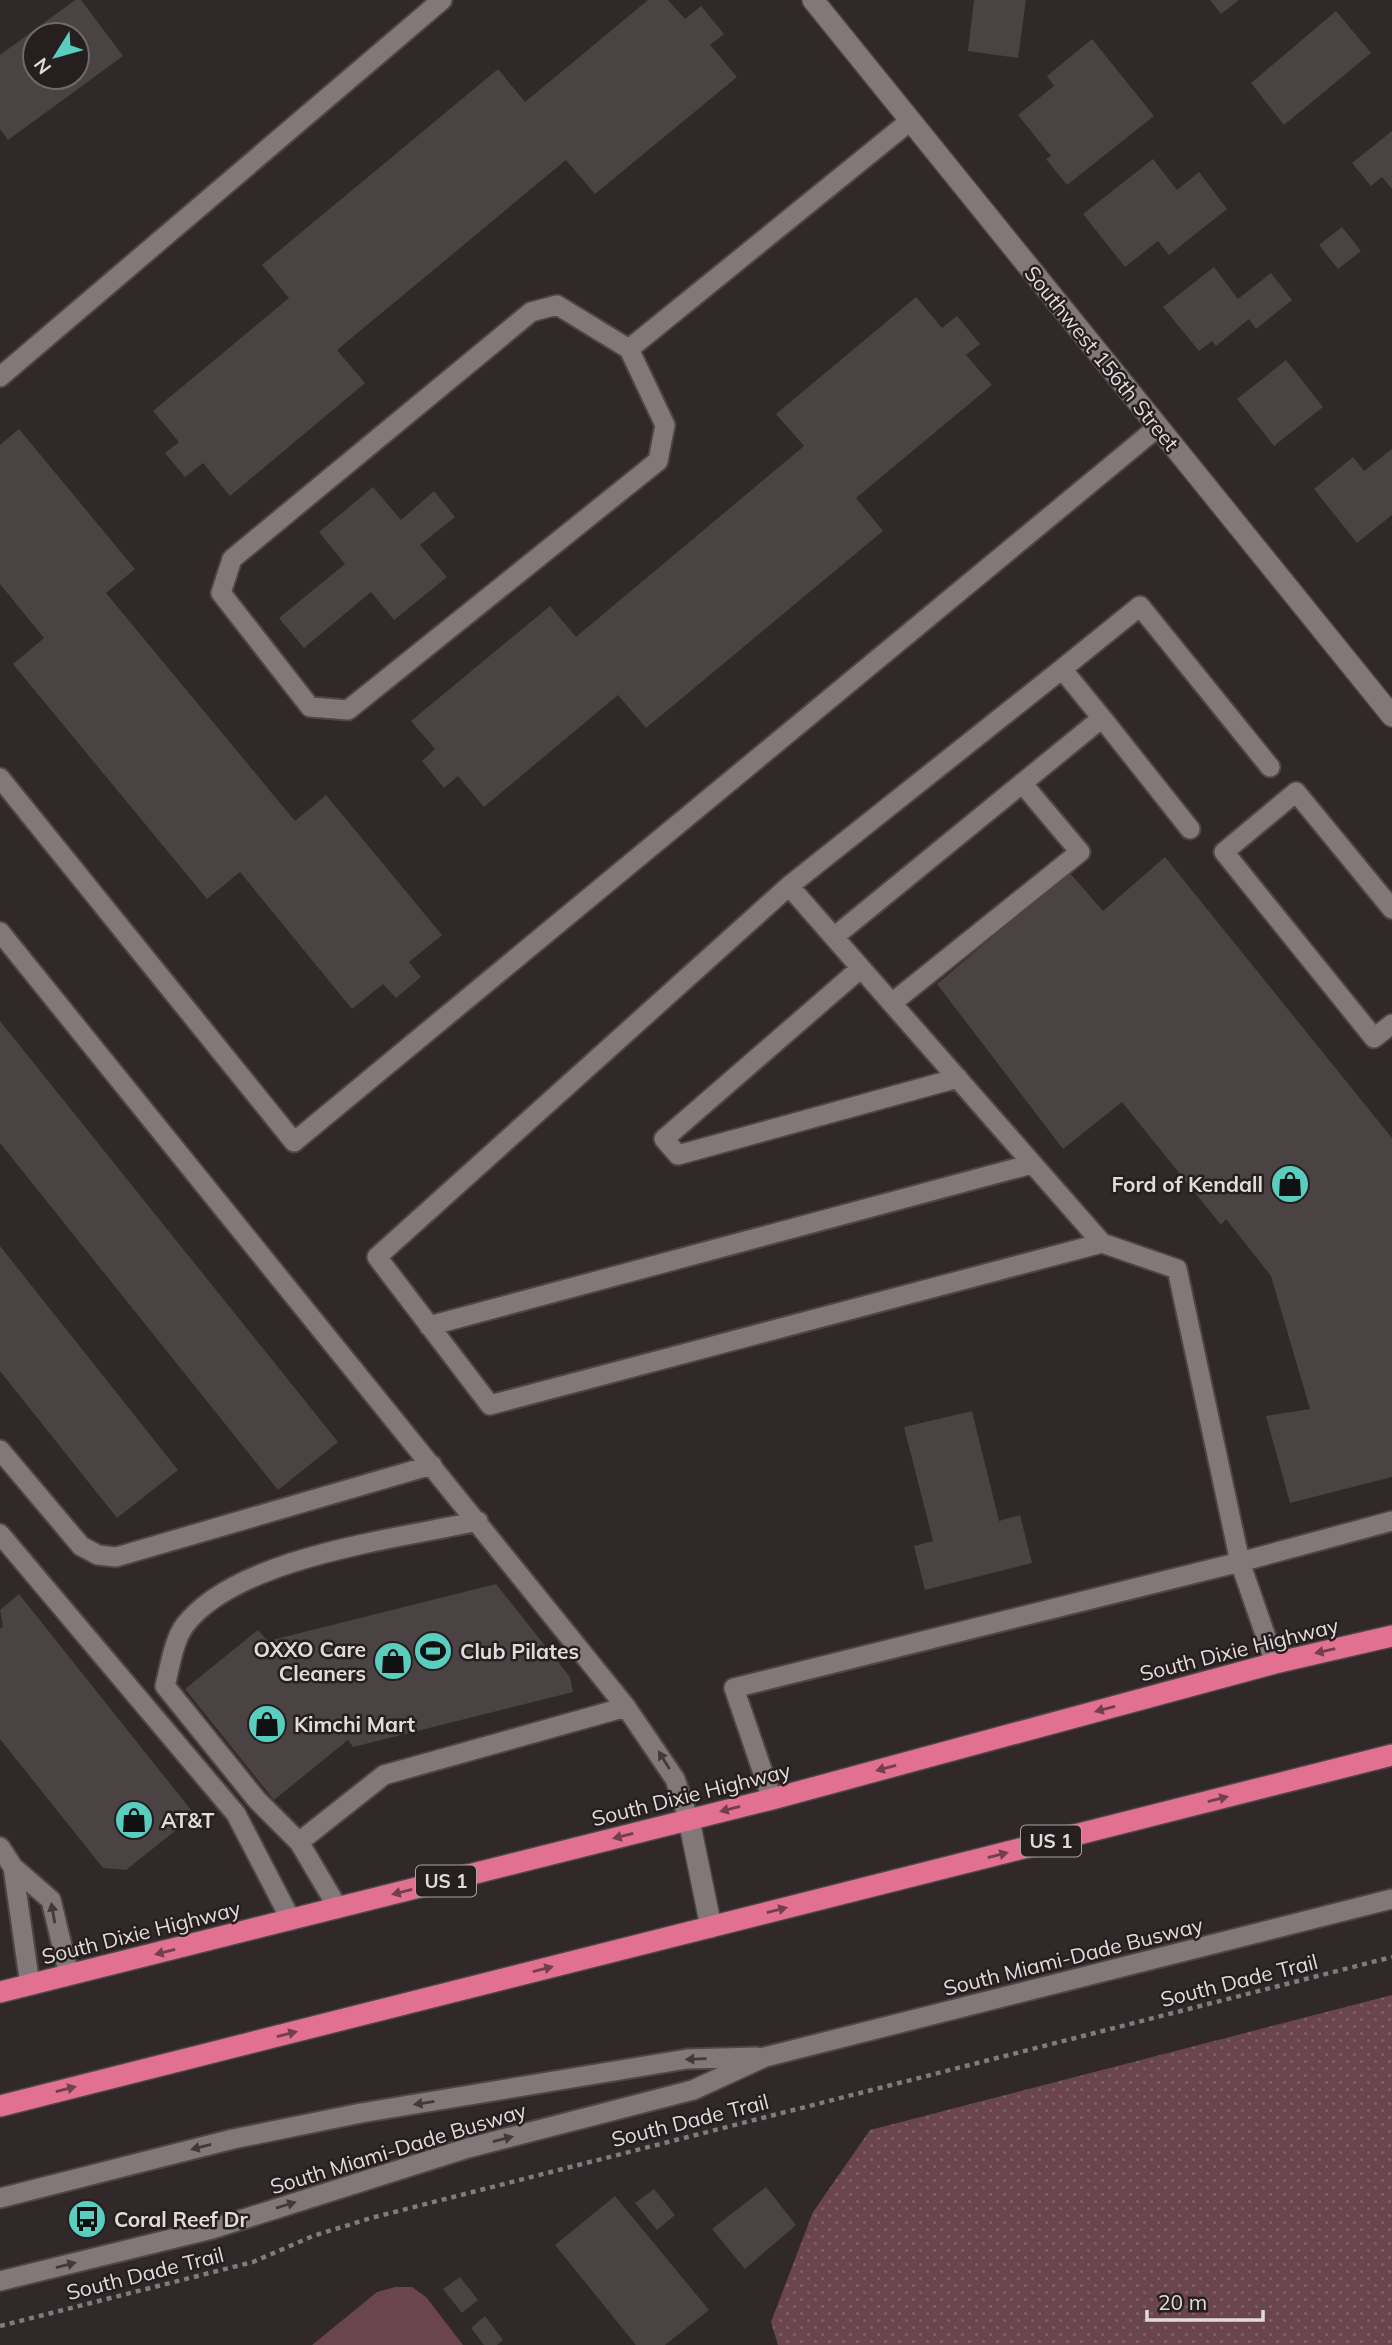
<svg xmlns="http://www.w3.org/2000/svg" width="1392" height="2345" font-family="Mulish,sans-serif">
	<defs>
		<pattern id="grass-dots" width="8" height="8" patternUnits="userSpaceOnUse" patternTransform="scale(1.75)"><rect width="8" height="8" fill="#6a454e"/><path d="M2 2h.1M6 6h.1" fill="none" stroke="#7f5f67" stroke-width="1.8" stroke-linecap="round"/></pattern>
	</defs>
	<rect width="100%" height="100%" fill="#31282a"/>
	<!-- grass -->
	<path fill="url(#grass-dots)" d="M1392,1995V2345H778L771,2322L813,2212L870,2130Z"/>
	<!-- park -->
	<path fill="#6a454e" d="M395,2287H412L426,2297L463,2345H312L377,2292Z"/>
	<!-- building -->
	<path fill="#4b4244" fill-rule="evenodd" d="M75,0H81L123,56L8,140L0,129V55ZM35,35H77V77H35Z
		M648,0H668L685,19L701,6L724,34L710,45L737,77L595,194L566,160L337,350L365,383L230,496L203,463L185,477L165,453L179,442L153,411L289,298L262,265L498,69L525,102Z
		M974,0H1026L1018,58L968,51Z
		M1210,0H1239L1221,14Z
		M1336,11L1371,53L1284,125L1251,83Z
		M1092,39L1154,116L1067,185L1046,159L1051,156L1018,115L1054,86L1047,76Z
		M1392,131V189L1382,177L1371,186L1352,163Z
		M1153,159L1177,190L1199,172L1227,209L1169,255L1158,241L1125,267L1083,214Z
		M1342,227L1361,251L1338,269L1319,245Z
		M1214,267L1238,299L1271,273L1292,300L1256,329L1249,319L1216,346L1212,341L1199,351L1163,307Z
		M916,297L942,328L957,316L980,344L966,355L992,385L856,498L883,531L646,728L618,695L484,807L458,776L444,788L422,761L435,749L411,721L550,606L576,637L804,446L776,414Z
		M1286,360L1323,407L1274,446L1237,399Z
		M19,429L135,569L106,593L295,821L326,795L442,935L409,962L421,977L396,998L383,984L352,1009L240,872L207,899L13,664L44,638L0,584V445Z
		M1392,449V515L1357,543L1314,489L1353,457L1364,471Z
		M373,487L401,520L434,491L455,517L420,545L447,577L394,620L371,592L304,648L279,618L345,564L319,532Z
		M1165,857L1392,1138V1477L1290,1503L1266,1416L1310,1409L1271,1276L1226,1219L1221,1225L1122,1102L1063,1149L937,984L1069,872L1103,911Z
		M0,1021L338,1442L278,1490L0,1143Z
		M0,1246L178,1470L117,1518L0,1371Z
		M972,1411L999,1521L1020,1515L1032,1563L925,1590L914,1546L933,1541L904,1427Z
		M496,1584L570,1677L573,1692L353,1747L348,1740L274,1800L185,1689L258,1630L268,1641Z
		M19,1594L195,1815L126,1870L103,1868L0,1739V1629L3,1626L0,1610Z
		M766,2187L796,2225L745,2269L712,2229Z
		M654,2189L675,2215L657,2230L635,2203Z
		M615,2196L709,2310L665,2345H636L555,2245Z
		M460,2277L478,2300L462,2313L443,2289Z
		M485,2316L503,2340L497,2345H484L471,2328Z"/>
	<g fill="none" stroke-linecap="round" stroke-linejoin="round">
		<defs>
			<path id="lane" d="M557,305L629,349L665,425L658,461L348,710L310,707L221,593L232,559L531,312Z
				M629,349L910,121
				M0,377L442,0
				M1102,718L1190,829
				M0,778L294,1142L1158,427
				M789,886L1062,669
				M1392,909L1296,792L1224,852L1374,1038L1392,1024
				M0,932L626,1707L675,1779L689,1820
				M834,937L1102,718L1062,669L1140,606L1270,767
				M861,968L664,1139L678,1155L958,1078
				M892,1003L1080,852L1022,783
				M1102,1243L490,1405L377,1257L789,886L1102,1243L1177,1269L1240,1562L1392,1521
				M429,1326L1032,1164
				M0,1450L81,1546L98,1555L116,1557L432,1465
				M0,1534L236,1814L291,1920
				M772,1799L734,1688L1240,1562L1275,1663
				M299,1842L384,1775L626,1707
				M0,1847L13,1867L51,1900L69,1975
				M13,1867L30,1985
				M338,1908L299,1842L257,1800L165,1686C170,1668 173,1641 185,1625C237,1557 397,1539 478,1521
				M0,2198L233,2139L361,2113L687,2059L757,2057
				M0,2281L212,2229L468,2148L693,2090L765,2057L1392,1899"/>
			<path id="street" d="M813,0L1392,716
				M689,1820L711,1927"/>
			<path id="highway" d="M0,1992L772,1799L1275,1663L1392,1636
				M0,2106L1392,1755"/>
		</defs>
		<!-- lane casing -->
		<use href="#lane" stroke="#4d4647" stroke-width="23"/>
		<!-- street casing -->
		<use href="#street" stroke="#4d4647" stroke-width="24"/>
		<!-- highway casing -->
		<use href="#highway" stroke="#4d4647" stroke-width="24"/>
		<!-- path -->
		<path stroke="#827a7c" stroke-width="4.5" stroke-dasharray="5 5" stroke-linecap="butt" d="M0,2326L253,2262L313,2236L371,2218L1392,1957"/>
		<!-- lane -->
		<use href="#lane" stroke="#82787a" stroke-width="19"/>
		<!-- street -->
		<use href="#street" stroke="#82787a" stroke-width="21"/>
		<!-- highway -->
		<use href="#highway" stroke="#e17091" stroke-width="21"/>
	</g>
	<!-- one-way arrows -->
	<defs><path id="oneway-solid" d="M-6-.8H1V-3.2L6.5 0L1 3.2V.8H-6Z" transform="scale(1.75)"/></defs>
	<g fill="#713f4d">
		<use href="#oneway-solid" transform="translate(1325 1651) rotate(167)"/>
		<use href="#oneway-solid" transform="translate(1105 1709) rotate(165)"/>
		<use href="#oneway-solid" transform="translate(886 1768) rotate(165)"/>
		<use href="#oneway-solid" transform="translate(1218 1799) rotate(-14)"/>
		<use href="#oneway-solid" transform="translate(730 1809) rotate(166)"/>
		<use href="#oneway-solid" transform="translate(623 1836) rotate(166)"/>
		<use href="#oneway-solid" transform="translate(998 1855) rotate(-14)"/>
		<use href="#oneway-solid" transform="translate(402 1892) rotate(166)"/>
		<use href="#oneway-solid" transform="translate(777 1910) rotate(-14)"/>
		<use href="#oneway-solid" transform="translate(165 1952) rotate(166)"/>
		<use href="#oneway-solid" transform="translate(543 1969) rotate(-14)"/>
		<use href="#oneway-solid" transform="translate(287 2034) rotate(-14)"/>
		<use href="#oneway-solid" transform="translate(66 2089) rotate(-14)"/>
	</g>
	<g fill="#42393b">
		<use href="#oneway-solid" transform="translate(664 1760) rotate(-122)"/>
		<use href="#oneway-solid" transform="translate(53 1913) rotate(-100)"/>
		<use href="#oneway-solid" transform="translate(696 2059) rotate(178)"/>
		<use href="#oneway-solid" transform="translate(424 2103) rotate(171)"/>
		<use href="#oneway-solid" transform="translate(503 2139) rotate(-14)"/>
		<use href="#oneway-solid" transform="translate(201 2147) rotate(166)"/>
		<use href="#oneway-solid" transform="translate(286 2205) rotate(-17)"/>
		<use href="#oneway-solid" transform="translate(66 2265) rotate(-14)"/>
	</g>
	<!-- icons -->
	<defs>
		<symbol id="shop-disc" viewBox="-11 -11 22 22"><circle r="9.5" fill="#59cebe" stroke="#271e20"/><path d="M-5-2.5h2.3a2.7 3.5 0 0 1 5.4 0H5L5.5 6h-11ZM-1.5-2.5h3a1.5 2.3 0 0 0-3 0Z" fill="#111"/></symbol>
		<symbol id="stadium-disc" viewBox="-11 -11 22 22"><circle r="9.5" fill="#59cebe" stroke="#271e20"/><path d="M0-5a6.5 5 0 1 0 0 10a6.5 5 0 1 0 0-10ZM-3.5-1.8h7v3.6h-7Z" fill="#111"/></symbol>
		<symbol id="bus-disc" viewBox="-11 -11 22 22"><circle r="9.5" fill="#59cebe" stroke="#271e20"/><path d="M-5-6H5V4H4V6H2V4H-2V6H-4V4H-5ZM-3.5-4V0h7V-4ZM-3.5 1.2v1.5H-2V1.2ZM2 1.2v1.5H3.5V1.2Z" fill="#111"/></symbol>
	</defs>
	<g fill-rule="evenodd">
		<use href="#shop-disc" x="1268" y="1162" width="44" height="44"/>
		<use href="#stadium-disc" x="411" y="1629" width="44" height="44"/>
		<use href="#shop-disc" x="371" y="1639" width="44" height="44"/>
		<use href="#shop-disc" x="245" y="1702" width="44" height="44"/>
		<use href="#shop-disc" x="112" y="1798" width="44" height="44"/>
		<use href="#bus-disc" x="65" y="2197" width="44" height="44"/>
	</g>
	<g text-anchor="middle" dominant-baseline="central" stroke-width="5" stroke-linejoin="round" paint-order="stroke">
		<!-- shield labels -->
		<g fill="#271e20" stroke="#a9a2a4" stroke-width="2">
			<rect x="1021" y="1825.5" width="60" height="31" rx="5"/>
			<rect x="416" y="1865.5" width="60" height="31" rx="5"/>
		</g>
		<g font-size="19" font-weight="bold" fill="#e1dbdc">
			<text x="1051" y="1841">US 1</text>
			<text x="446" y="1881">US 1</text>
		</g>
		<!-- street labels -->
		<g font-size="21" fill="#e1dbdc" stroke="#271e20">
			<text transform="translate(1102 358) rotate(51)">Southwest 156th Street</text>
			<text transform="translate(1239 1649) rotate(-14)">South Dixie Highway</text>
			<text transform="translate(691 1794) rotate(-14)">South Dixie Highway</text>
			<text transform="translate(141 1932) rotate(-14)">South Dixie Highway</text>
			<text transform="translate(1073 1956) rotate(-14)">South Miami-Dade Busway</text>
			<text transform="translate(1239 1980) rotate(-14)">South Dade Trail</text>
			<text transform="translate(690 2120) rotate(-14)">South Dade Trail</text>
			<text transform="translate(398 2148) rotate(-17)">South Miami-Dade Busway</text>
			<text transform="translate(145 2273) rotate(-14)">South Dade Trail</text>
		</g>
		<!-- poi labels -->
		<g font-size="21" font-weight="bold" fill="#e1dbdc" stroke="#271e20" text-anchor="start">
			<text x="1263" y="1184" text-anchor="end">Ford of Kendall</text>
			<text x="366" y="1649" text-anchor="end">OXXO Care<tspan x="366" dy="24">Cleaners</tspan></text>
			<text x="460" y="1651">Club Pilates</text>
			<text x="294" y="1724">Kimchi Mart</text>
			<text x="161" y="1820">AT&amp;T</text>
			<text x="114" y="2219">Coral Reef Dr</text>
		</g>
	</g>
	<!-- north arrow -->
	<g transform="translate(56 56) rotate(233)"><circle r="33" fill="#271e20" stroke="#716a6b" stroke-width="2"/>
	<path d="M0-5L12 26L0 18L-12 26Z" fill="#59cebe"/>
	<text y="-10" font-size="19" font-weight="bold" text-anchor="middle" fill="#e1dbdc">N</text>
	</g>
	<!-- scale -->
	<path d="M1147 2310v10h116v-10" fill="none" stroke="#e1dbdc" stroke-width="3.5"/>
	<text x="1158" y="2310" font-size="21" fill="#e1dbdc" stroke="#271e20" stroke-width="5" paint-order="stroke">20 m</text>
</svg>
